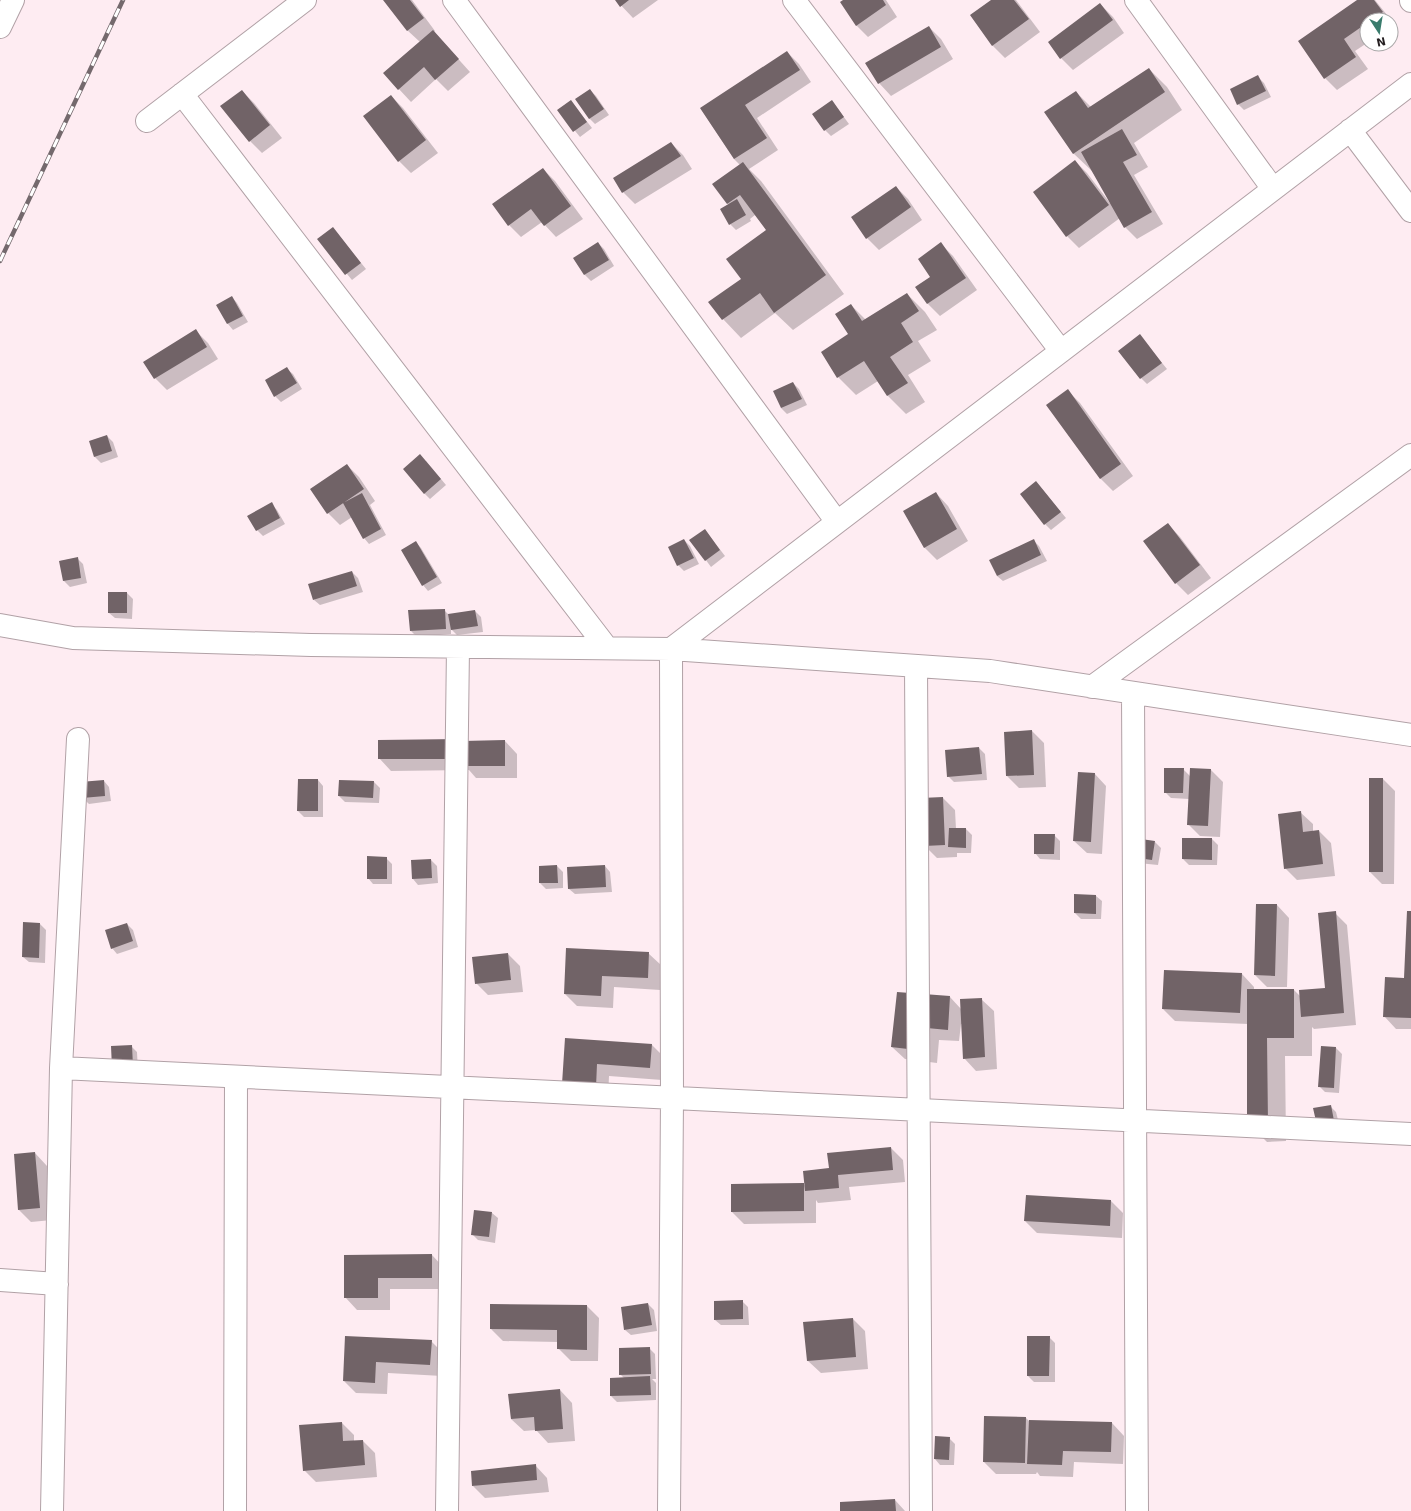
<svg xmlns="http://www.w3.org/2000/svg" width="1411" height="1511" font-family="'DejaVu Sans',sans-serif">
	<rect width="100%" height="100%" fill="#feecf2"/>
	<!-- shadow -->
	<path fill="#0003" d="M385,0H412L435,31L434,32L470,72L448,91L436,79L411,102L384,73L420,42L407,30Z
		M616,0H658L633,18Z
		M845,0H886L897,17L868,37L856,25Z
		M993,0H1016L1040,32L1005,58L993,46L971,16Z
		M1358,0H1375L1391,20H1367V43L1355,51L1368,69L1337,90L1325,78Z
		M1100,4L1113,17L1124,33L1073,70L1061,58L1049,42Z
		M1391,20L1394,24L1391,27Z
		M929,27L941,39L953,59L891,96L879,83Z
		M787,52L799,64L811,82L757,118L778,150L749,169L761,181L844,294L793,330L775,313L741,338L723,319L767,231L755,215L750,219L751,221L736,230L730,224L721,210L729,205L727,203L740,165L734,159L701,109Z
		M1149,69L1167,87L1182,110L1134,143L1148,167L1134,175L1163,224L1137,239L1125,227L1120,218L1079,248L1067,236L1075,161L1087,173L1110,203L1111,202L1092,171L1073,153L1076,92L1091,107Z
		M1258,77L1264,83L1271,97L1244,110L1238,104Z
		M590,90L596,96L609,115L595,124L589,118Z
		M242,91L254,103L282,138L262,153L250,141Z
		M391,96L403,108L438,153L411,173L399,161Z
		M571,101L592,128L580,137L558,110Z
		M832,101L849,124L831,136L825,130Z
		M671,143L683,155L692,169L635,204L623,192Z
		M543,169L555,181L583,219L556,237L542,222L521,237L509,225Z
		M896,187L908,199L922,220L879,250L867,238Z
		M333,228L366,269L352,280L318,239Z
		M598,243L604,249L614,266L591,281L585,275L574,259Z
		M941,244L953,256L977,290L940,316L928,304L916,287L931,277Z
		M907,294L925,312L937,330L918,341L931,361L908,375L925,402L906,414L888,396L878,381L856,395L838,377L850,335L851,305L866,320Z
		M232,297L237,303L248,322L233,330L228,324L217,305Z
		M196,331L208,343L218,359L167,390L155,378Z
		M1140,336L1167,369L1147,384L1141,378Z
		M287,369L293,374L302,389L281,402L275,396Z
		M793,383L799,389L807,405L787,414L781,408Z
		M1068,391L1080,403L1133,476L1113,491L1101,479L1047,405Z
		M107,436L113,442L118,457L101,463L95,457L90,442Z
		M426,461L446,485L430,499L424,493Z
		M347,465L359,477L375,501L370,505L386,535L369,544L364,538L352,517L340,525L328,513Z
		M1042,489L1066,518L1051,530L1045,524Z
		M936,493L948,506L968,541L937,560L924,547Z
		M271,504L277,510L285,524L263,536L257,530Z
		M1168,524L1180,537L1211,578L1188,595L1176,583L1145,542Z
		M705,530L725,556L711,567L691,540Z
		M684,540L690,546L699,564L684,571L678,565Z
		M1033,540L1039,546L1047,561L1003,581L997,576Z
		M416,542L421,548L442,583L428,591L423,585Z
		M77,558L83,564L87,583L70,587L64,581L60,561Z
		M352,572L358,578L363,592L320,605L314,600Z
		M127,593L133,599L132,619L115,618L109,613Z
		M444,610L449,615L475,611L481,617L483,632L457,635L451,629V634L417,637L411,631Z
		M1032,731L1044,743L1046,787L1019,788L1007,776Z
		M505,741L517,754V778H476L469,770L391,771L379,758L464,745Z
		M979,748L985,754L987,780L954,782L948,776Z
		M1183,769L1190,776L1211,770L1223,782L1220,837L1200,836L1188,824L1189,799L1171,798L1165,792Z
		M1094,773L1106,786L1102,854L1087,853L1074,841Z
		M1383,779L1395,791L1394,884H1382L1370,872Z
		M318,780L323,786V817H304L298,811Z
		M104,781L109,787L111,801L89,804L83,798Z
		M374,782L380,788L379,803L345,802L339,796Z
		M943,798L955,810L956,829H966L972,835L971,853H957V857L937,858L925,846Z
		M1300,812L1313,824V832L1319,831L1331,843L1335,876L1297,880L1285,868Z
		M1054,835L1060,841V860L1040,859L1035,853Z
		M1212,839L1218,845L1217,865H1189L1183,859Z
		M1155,842L1161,848L1158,865L1138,863Z
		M386,858L392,864V884H373L368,878Z
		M431,860L437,866L438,883L418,885L413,879Z
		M557,866L563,872V888L546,889L540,883Z
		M605,866L610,872L612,892L575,894L569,889Z
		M1096,896L1102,901L1101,919H1081L1075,913Z
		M1277,905L1289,918L1287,987H1267L1255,975Z
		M1411,912V1029H1396L1384,1016L1405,979Z
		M1335,913L1347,925L1356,1025L1314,1029L1312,1027V1056H1285L1286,1141L1267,1142L1248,1123V1024L1175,1021L1163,1009L1242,974L1254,987V990H1294L1300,996L1326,989Z
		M40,924L46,930L45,963L29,962L23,957Z
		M127,924L133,930L138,947L117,954L112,948Z
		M648,953L661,965L660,990L614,987L613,1008L577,1006L565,994Z
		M508,954L520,966L523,992L488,995L476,983Z
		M950,997L961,1009L981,999L994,1011L997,1069L976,1071L964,1058L962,1024H961L959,1041L939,1040L937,1063L905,1059L892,1047Z
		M566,1039L652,1045L664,1057L662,1080L609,1076L608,1099L563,1084Z
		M131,1046L137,1052L138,1072L119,1074Z
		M1336,1048L1342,1054L1339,1093L1325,1092L1319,1086Z
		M1330,1106L1336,1112L1341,1132L1324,1135Z
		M891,1148L903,1160L905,1182L849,1187L851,1200L818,1203L816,1200V1223L744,1224L732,1212L803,1184L806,1186L830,1169Z
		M35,1153L47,1166L52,1220L31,1222L19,1210Z
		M1111,1201L1123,1213L1122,1238L1037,1233L1025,1221Z
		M492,1213L498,1218L495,1243L478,1240L472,1234Z
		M432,1255L444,1268V1289H390V1310H357L345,1297V1256Z
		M742,1301L748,1307L749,1325H721L715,1320Z
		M648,1304L654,1310L657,1331L631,1335L625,1330Z
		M587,1306L599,1318L598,1361H571L558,1348V1342L503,1341L491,1329Z
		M853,1319L865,1331L868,1369L821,1373L808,1361L805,1323Z
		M346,1337L431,1341L444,1354L442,1376L388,1373L387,1394L356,1393L344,1381Z
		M1028,1337H1049L1055,1343V1382H1034L1028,1376Z
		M649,1348L655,1354L656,1379H652L656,1383V1400L617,1402L611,1396L624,1378L620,1374Z
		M560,1390L572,1403L575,1441L548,1443L536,1430L524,1431L511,1419L509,1395Z
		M1026,1418L1030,1422V1421L1112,1423L1124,1436L1123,1464L1074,1462L1073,1477L1040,1476L1037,1472L1036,1474H996L984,1462Z
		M342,1423L354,1435V1442L363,1441L375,1453L377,1477L316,1482L304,1470Z
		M936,1437L949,1438L955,1444L954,1465H940L935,1459Z
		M535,1465L547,1478L549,1492L485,1498L473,1486Z
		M895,1500L905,1511H841Z"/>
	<!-- building -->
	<path fill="#716367" d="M383,0H410L424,18L407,31Z
		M615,0H629L620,7Z
		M843,0H883L886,5L856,26L840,2Z
		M991,0H1014L1029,19L992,46L970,15Z
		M1357,0H1374L1383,12L1371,20H1367V23L1344,39L1356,57L1324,79L1298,41Z
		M1100,3L1113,20L1060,59L1048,42Z
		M929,26L941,47L878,84L865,63Z
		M433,30L459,59L435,80L424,67L398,90L383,73Z
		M787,51L800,70L745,105L767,138L734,159L700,108Z
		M1149,68L1165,92L1073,154L1044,112L1076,91L1088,108Z
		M1258,75L1266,91L1237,105L1230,89Z
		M590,89L604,109L589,119L575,99Z
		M242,90L270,125L249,142L220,106Z
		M391,95L426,140L398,162L363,116Z
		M571,100L587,122L573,132L557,110Z
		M832,100L844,117L824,131L812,114Z
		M1122,129L1137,155L1123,162L1152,212L1124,228L1081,152Z
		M671,142L681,156L622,193L613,178Z
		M1075,160L1109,205L1066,237L1033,192Z
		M743,162L826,275L774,313L760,293L722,320L708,302L741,279L726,259L766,230L740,195L727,204L712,184Z
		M543,168L571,206L544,226L531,209L508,226L492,204Z
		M896,186L911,207L866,239L851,217Z
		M737,199L746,215L729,225L720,209Z
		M333,227L361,263L345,275L317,239Z
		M598,242L609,260L584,275L573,258Z
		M941,242L966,278L927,304L915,287L930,277L918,259Z
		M907,293L919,311L901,323L913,342L890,357L908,383L887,396L864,361L837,378L821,352L848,334L835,314L851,304L862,321Z
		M232,296L243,316L227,324L216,305Z
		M196,329L207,347L154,379L143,362Z
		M1140,334L1162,363L1140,379L1118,351Z
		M287,367L297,383L274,397L265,380Z
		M793,382L802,399L781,408L773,391Z
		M1068,389L1121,464L1100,479L1046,405Z
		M107,435L112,451L94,457L89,441Z
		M420,454L441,479L424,494L403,469Z
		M347,464L364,489L327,514L310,489Z
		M1036,481L1061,512L1044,525L1020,494Z
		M936,492L957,529L924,548L903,511Z
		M362,493L381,529L363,539L343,503Z
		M272,502L280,518L256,531L247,516Z
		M1168,523L1200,565L1175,584L1143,541Z
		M705,529L720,550L705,561L689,540Z
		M684,539L694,558L677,566L668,547Z
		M1034,539L1041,555L997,576L989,560Z
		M416,541L437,577L422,586L401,550Z
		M78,557L81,578L63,581L59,561Z
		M352,571L357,586L313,600L308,584Z
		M108,592H127V613H108Z
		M445,609L446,629L410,631L408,610Z
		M475,610L478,626L451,630L448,614Z
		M1032,730L1034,775L1006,776L1004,732Z
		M459,739V759H378V740Z
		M505,740V766H463V741Z
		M979,747L982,774L947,777L945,750Z
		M1164,768H1184L1183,793H1164Z
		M1190,768L1211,769L1208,826L1187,825Z
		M1078,772L1095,773L1091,842L1073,841Z
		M1369,778H1383V872H1369Z
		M298,779H318V811H297Z
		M104,780L105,796L82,798L80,782Z
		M339,780L374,781L373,798L338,796Z
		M943,797L945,845L924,846L921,798Z
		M1301,811L1303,832L1319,830L1323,864L1284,869L1278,814Z
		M949,828H966V848L948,847Z
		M1034,834H1055L1054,854H1034Z
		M1134,838L1155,841L1152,860L1131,857Z
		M1182,838H1212V860L1182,859Z
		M367,856L387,857V879H367Z
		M431,859L432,878L412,879L411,860Z
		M557,865L558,883H539V866Z
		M605,865L606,887L568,889L567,867Z
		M1074,894L1096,895V914L1074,913Z
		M1256,904H1277L1275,976L1254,975Z
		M1336,911L1344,1013L1301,1017L1299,990L1325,988L1318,913Z
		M1407,911H1411V1018L1383,1017L1385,977L1404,978Z
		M23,922L40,923L39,958L22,957Z
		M127,923L133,941L111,949L105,930Z
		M566,948L649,952L648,978L602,976L601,996L564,994Z
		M508,953L511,980L475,984L472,957Z
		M1164,970L1242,973L1240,1013L1162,1009Z
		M1247,989H1294V1038H1267L1268,1124H1247Z
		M897,992L950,996L948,1030L927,1028L925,1051L891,1047Z
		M982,998L985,1057L963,1059L960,999Z
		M565,1038L652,1044L650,1068L597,1064L596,1087L562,1084Z
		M132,1045L133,1067L112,1068L111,1046Z
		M1321,1046L1336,1047L1334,1088L1318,1087Z
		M1331,1105L1335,1126L1318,1130L1313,1108Z
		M891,1147L893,1170L838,1175L839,1188L805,1191L803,1171L829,1168L827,1153Z
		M35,1152L40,1208L18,1210L14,1154Z
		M804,1183V1211L731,1212V1184Z
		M1026,1195L1111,1200L1110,1226L1024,1221Z
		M474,1210L492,1212L489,1237L471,1235Z
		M432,1254V1278H378V1298H344V1255Z
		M743,1300V1319L714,1320V1301Z
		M648,1303L652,1325L624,1330L621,1307Z
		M490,1304L587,1305V1350L557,1349V1330L490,1329Z
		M853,1318L856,1357L807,1361L803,1322Z
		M345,1336L432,1340L430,1365L376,1362L375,1383L343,1381Z
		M1027,1336H1050L1049,1376H1027Z
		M650,1347L651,1374L619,1375V1348Z
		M650,1376L651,1395L610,1396V1378Z
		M560,1389L563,1429L535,1431L534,1417L511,1419L508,1394Z
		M984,1416L1026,1417L1025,1463L983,1462Z
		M1029,1420L1112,1422L1111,1452L1063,1451L1062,1465L1027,1464Z
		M342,1422L343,1441L363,1440L365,1465L303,1471L299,1425Z
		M935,1436L950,1437L949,1460L934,1459Z
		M536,1464L537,1480L472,1486L471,1471Z
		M895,1499L896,1511H840V1502Z"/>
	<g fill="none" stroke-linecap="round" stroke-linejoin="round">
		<defs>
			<path id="minor" d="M454,0L837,522
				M794,0L1061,351
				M1136,0L1273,189
				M1411,0V1
				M0,27L13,0
				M182,94L607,648
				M147,121L305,0
				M1350,130L1411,211
				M0,625L73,638L311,645L671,649L990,671L1411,735
				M916,666L921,1511
				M1092,687L1411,455
				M1133,693L1137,1511
				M61,1068L1411,1134
				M0,1280L57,1284
				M52,1511L61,1068L78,739
				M235,1511L236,1077
				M447,1511L458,647
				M669,1511L672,1098L671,649L1411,84"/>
		</defs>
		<!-- minor casing -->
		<use href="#minor" stroke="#b1a1a6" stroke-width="24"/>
		<!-- minor -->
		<use href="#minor" stroke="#fff" stroke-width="22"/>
		<defs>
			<path id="rail" d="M0,261L123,0"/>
		</defs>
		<!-- rail casing -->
		<use href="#rail" stroke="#74696d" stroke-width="4.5"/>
		<!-- rail -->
		<use href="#rail" stroke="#fff" stroke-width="3" stroke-dasharray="9" stroke-linecap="butt"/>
	</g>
	<!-- north arrow -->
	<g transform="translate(1379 32) rotate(168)"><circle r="19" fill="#ffffff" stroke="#a8a6a7"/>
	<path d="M0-3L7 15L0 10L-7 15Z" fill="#3a7c6d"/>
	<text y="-6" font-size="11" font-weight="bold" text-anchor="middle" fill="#262022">N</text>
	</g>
</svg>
